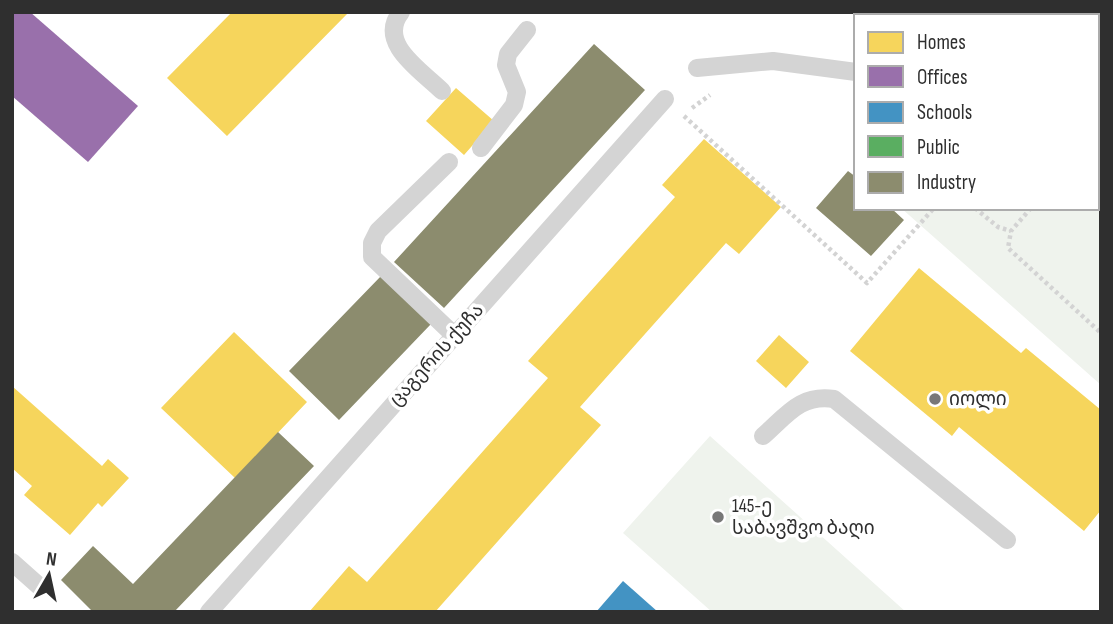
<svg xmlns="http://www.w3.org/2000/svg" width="1113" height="624" font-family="'Sofia Sans Condensed','Noto Sans Georgian',sans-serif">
	<rect width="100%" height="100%" fill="#fff"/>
	<!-- green -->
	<path fill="#eff3ed" d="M1097,22L1101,25V385L901,208H1097Z
		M710,436L906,612H712L623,533Z"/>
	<!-- homes -->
	<path fill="#f6d55c" d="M232,12H349L227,136L167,78Z
		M456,88L494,121L464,155L426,121Z
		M704,139L781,207L739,254L726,243L580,407L601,425L435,612H309L349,566L367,582L548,378L528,361L675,197L662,185Z
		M919,268L1021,353L1026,348L1101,410V510L1084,531L959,427L952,436L850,351Z
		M234,332L307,402L235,478L161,408Z
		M779,335L809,362L786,388L756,361Z
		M12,386L102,466L108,459L129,478L102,507L98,503L70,535L24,495L32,486L12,468Z"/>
	<!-- offices -->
	<path fill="#9970ab" d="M12,12H30L138,106L88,162L12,96Z"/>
	<!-- schools -->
	<path fill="#4393c3" d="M623,581L658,612H596Z"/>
	<!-- public -->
	<path fill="#5aae61" d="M861,12H968L965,16H864Z"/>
	<!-- industry -->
	<path fill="#8c8c6e" d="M594,44L645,90L444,308L394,262Z
		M848,171L856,177V208H891L904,220L871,256L816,208Z
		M381,276L431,324L339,420L289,371Z
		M278,432L314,466L174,612H93L61,580L93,546L133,584Z"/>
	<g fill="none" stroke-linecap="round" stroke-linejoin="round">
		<!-- path -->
		<path stroke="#d3d3d3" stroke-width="4.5" stroke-dasharray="3.5 3.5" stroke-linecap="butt" d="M692,108L710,95
			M684,116L867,283L934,208
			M1097,138L1101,134
			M975,208L998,227L1011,231
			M1031,208L1011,231L1008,248L1101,333"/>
		<!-- service -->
		<path stroke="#d4d4d4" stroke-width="18" d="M401,12C376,43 422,71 442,91
			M697,68L773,61L856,72
			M481,148L514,105L517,92L506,65L508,54L527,30
			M449,162L378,231L372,243V257L455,336
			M763,436C787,415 800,394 834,399L1007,540
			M12,562L39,586
			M209,612L665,99"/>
	</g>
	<!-- markers -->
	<g fill="#787878" stroke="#fff" stroke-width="2.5">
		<circle cx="935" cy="399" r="7"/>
		<circle cx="718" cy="517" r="7"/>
	</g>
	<g text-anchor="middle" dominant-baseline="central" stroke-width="7" stroke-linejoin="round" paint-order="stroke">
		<!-- street labels -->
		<g font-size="19" fill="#2f2f2f" stroke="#fff">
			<text transform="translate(437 355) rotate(-48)">ცაგერის ქუჩა</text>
		</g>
		<!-- poi labels -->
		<g font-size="19" fill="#2f2f2f" stroke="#fff" text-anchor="start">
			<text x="949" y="399">იოლი</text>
			<text x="732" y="506">145-ე<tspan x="732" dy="22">საბავშვო ბაღი</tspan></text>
		</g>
	</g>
	<!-- border -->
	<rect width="1113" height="624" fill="none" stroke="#2f2f2f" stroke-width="28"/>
	<!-- legend -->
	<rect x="854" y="14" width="245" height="196" fill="#ffffff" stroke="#acacac" stroke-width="2"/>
	<rect x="868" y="32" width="35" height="21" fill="#f6d55c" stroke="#acacac" stroke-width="2"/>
	<text x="917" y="49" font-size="21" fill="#2f2f2f">Homes</text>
	<rect x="868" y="66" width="35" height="21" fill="#9970ab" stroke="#acacac" stroke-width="2"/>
	<text x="917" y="84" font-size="21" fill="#2f2f2f">Offices</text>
	<rect x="868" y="102" width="35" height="21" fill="#4393c3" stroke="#acacac" stroke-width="2"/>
	<text x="917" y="119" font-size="21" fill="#2f2f2f">Schools</text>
	<rect x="868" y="136" width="35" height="21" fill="#5aae61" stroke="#acacac" stroke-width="2"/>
	<text x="917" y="154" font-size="21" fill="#2f2f2f">Public</text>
	<rect x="868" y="172" width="35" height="21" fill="#8c8c6e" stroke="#acacac" stroke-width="2"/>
	<text x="917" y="189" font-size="21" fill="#2f2f2f">Industry</text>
	<!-- north arrow -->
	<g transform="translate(49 575) rotate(9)" stroke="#ffffff" stroke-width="5" paint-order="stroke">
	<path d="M0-5L12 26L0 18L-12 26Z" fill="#2f2f2f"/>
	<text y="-10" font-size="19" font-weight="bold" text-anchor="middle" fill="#2f2f2f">N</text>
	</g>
</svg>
